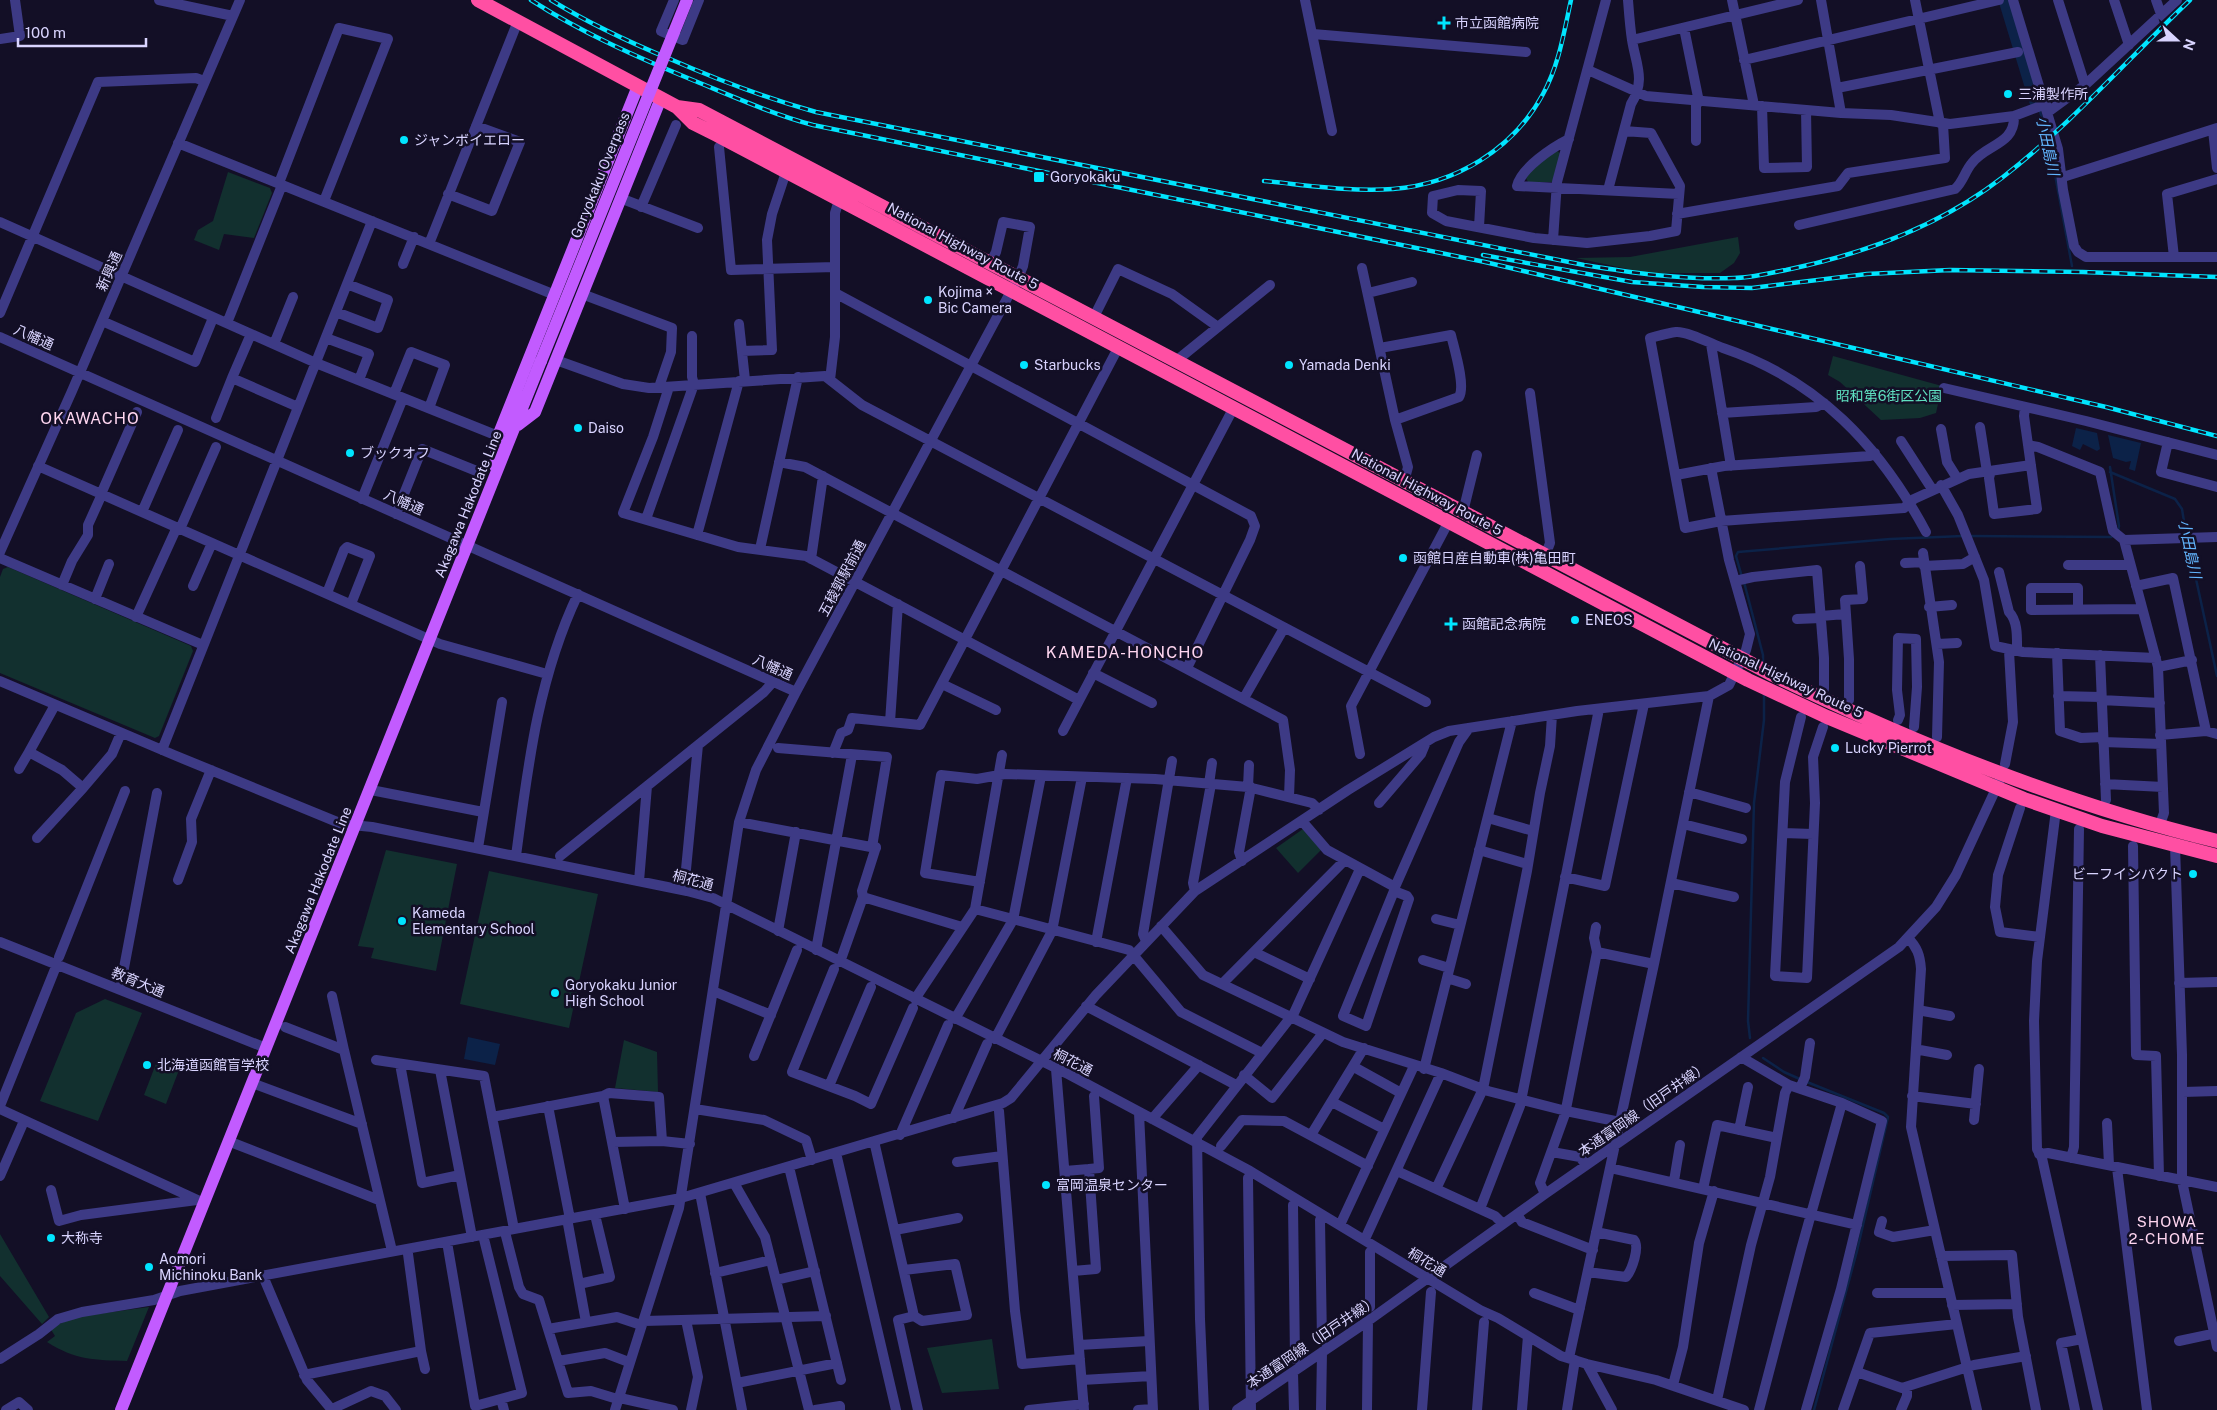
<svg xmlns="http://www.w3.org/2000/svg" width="2217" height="1410" font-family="'Public Sans','Noto Sans JP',sans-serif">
	<rect width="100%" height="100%" fill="#130f26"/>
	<!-- green -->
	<path fill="#12302f" d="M1556,150L1561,154L1553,182H1528L1525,176Z
		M228,172L270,188L272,193L254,238L224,234L219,250L194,240L198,230L213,221Z
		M1738,237L1740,253L1734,263L1720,273H1646L1576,258L1630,257Z
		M1833,356L1942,386L1936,413L1920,418L1881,420L1840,382L1828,375Z
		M8,567L191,646L193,651L159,736L155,738L0,673V577L3,569Z
		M1303,829L1321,850L1298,873L1276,848Z
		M386,850L457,864L436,971L371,958L374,948L358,946Z
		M489,871L598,894L569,1028L460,1004Z
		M105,999L142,1013L98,1121L40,1101L76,1013Z
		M624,1040L657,1052L658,1092L615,1088Z
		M157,1061L179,1070L166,1104L144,1095Z
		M0,1234L49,1317L42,1324L0,1276Z
		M149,1307L127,1361C95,1360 75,1360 47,1342L55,1336L50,1328L75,1317Z
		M992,1339L999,1389L942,1393L927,1348Z"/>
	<!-- water -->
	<path fill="#0c2248" d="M2076,428L2097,433L2100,449L2097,451L2083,444L2080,450L2072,446Z
		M2108,435L2141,443L2135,471L2129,469L2131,461L2126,462L2113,458Z
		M468,1037L500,1044L495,1065L464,1059Z"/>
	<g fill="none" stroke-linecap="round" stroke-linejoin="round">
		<!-- stream -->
		<path stroke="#0c2248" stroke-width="2.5" d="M2039,108L2049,142L2072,266
			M2110,467L2119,526L2118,531
			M2110,472L2175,499L2182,509L2186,534
			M1971,536L2111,537L2114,535
			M2188,542L2217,676
			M1742,577L1736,556L1738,552L1890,539L1963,536
			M1744,582L1763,655V664
			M1750,1038L1748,1021L1754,803L1764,720V692
			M1763,1058L1784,1072L1802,1080
			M1807,1082L1884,1113L1888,1117L1857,1251L1814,1410"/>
		<!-- river -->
		<path stroke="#0c2248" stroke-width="15" d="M2006,0L2037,102"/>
		<!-- minor -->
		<path stroke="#3d3a85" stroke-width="10" d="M159,0L233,16
			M674,0L661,31L683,40L699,0
			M1305,0L1332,131
			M1732,0L1754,105
			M1821,0L1841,113
			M1915,0L1940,123
			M2013,0L2058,149L2063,190L2074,246L2078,252L2086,257H2217
			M2058,0L2085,85
			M2114,0L2129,45
			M2156,0L2161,14
			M1684,28L1699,102
			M1313,34L1526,52
			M0,39L20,36L15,0
			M1632,40L1798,0
			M1744,60L1999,0
			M1588,70L1646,96L1841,113L1891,115L1950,124L2014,116L2046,104
			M1837,88L2018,52
			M1696,101V141
			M1762,106L1764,168L1807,167L1806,110
			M2048,112L2085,85L2177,0
			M2213,130L2217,168
			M1569,139C1553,147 1521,168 1517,186L1679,194
			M178,143L555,295
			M719,147L731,270L835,267
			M2063,177L2217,128
			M279,183L339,28L388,39L324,201
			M1608,190L1631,104C1646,80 1636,65 1632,40C1630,27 1629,13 1628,0
			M448,194L492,211L520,142L476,126
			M620,198L698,228
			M641,207L676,125
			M1677,214L1838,186L1848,173L1945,158L1943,124
			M0,222L316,363L498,436
			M1799,225L1955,189C1963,182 1965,171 1972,163C1986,144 2015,145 2014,116
			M1479,227L1481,191L1458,190L1433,196L1432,213L1446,221L1534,238L1587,243L1650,236L1676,231L1680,186L1651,133L1624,131
			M1553,240L1557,182L1606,0
			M429,244L518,21
			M2174,257L2167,194L2217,179
			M403,264L414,237
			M1362,268L1395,420L1408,467L1404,482
			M835,293L1251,516L1255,526L1250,540L1187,668
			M1368,293L1412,282
			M582,294L672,328L671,352L659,387
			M336,312L378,328L388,300L347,284
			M0,313L98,82L196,78L204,81
			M1094,317L1118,269L1172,294L1218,327
			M102,321L195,362L213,318
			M227,323L282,185
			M739,324L745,380
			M251,334L232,378L298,407
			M0,337L796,692
			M326,338L369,354L359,380
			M274,344L293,297
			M1711,344L1731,466
			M1380,348L1451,335C1454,348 1466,386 1459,397L1395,420
			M742,351L772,350L767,240L772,214L786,172
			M556,360L623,384L649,388L825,376L862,405L1426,702
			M1176,361L1270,285
			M830,380L835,337V213L839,200
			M669,387L653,437L623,513L738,547L806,556L1079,700
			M1944,388L2086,421L2217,455
			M1530,393L1550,543L1545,556
			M394,394L411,352L445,365L429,408
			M1722,413L1816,407L1824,403
			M216,418L232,378
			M1980,427L1987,472
			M1941,429L1947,462L1957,478
			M1901,441L1932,489
			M2168,442L2161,472L2217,487
			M2028,445L2038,447L2100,472L2112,527L2113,531L2124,540L2158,667L2164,813L2159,827
			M779,462L805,467L1283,720L1290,770L1289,797
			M38,466L440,644L547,674
			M1991,471L1989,478L1994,514L2037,509L2024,416L2025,407
			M1676,475L1724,466L1870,456L1875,453
			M1941,485L1958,515L1984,580L1995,646L2023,652L2156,658
			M101,494L137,412
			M362,499L403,398
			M142,512L178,430
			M1463,512L1477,455
			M396,514L422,449L479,472
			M646,519L694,384L692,377V336
			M180,529L216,447
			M1926,532C1880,446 1818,380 1723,348C1712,344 1687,331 1676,332C1668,333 1658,336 1650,338L1685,528L1721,521L1904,508L1914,499L1969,474L2031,465
			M697,535L739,381
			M2124,540L2217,537
			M760,549L798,377
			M0,552L72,391L240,0
			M1923,553L1939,662L1937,737
			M0,558L203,645
			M811,559L823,476
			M1905,563L1924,562
			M2068,565H2130
			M1924,566L1963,564L1975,557
			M1999,572L2009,612C2018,621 2017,638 2017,650
			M1735,581L1753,577L1817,570L1824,658V689
			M62,585L72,561L88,535V525L102,494
			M193,586L212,543
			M2136,586L2173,578L2206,731
			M327,593L344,550L347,547L370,556L351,604
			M95,599L109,564
			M1929,607L1952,605
			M2078,609V588H2031V610L2141,609
			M1821,616L1845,614
			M136,617L177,527
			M1797,619L1821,618
			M1937,644L1957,643
			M2057,653L2060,731L2081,738L2103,737
			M2100,655L2106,800
			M2158,667L2192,660
			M1093,673L1152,703
			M0,681L174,755L342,824L372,827L687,891L713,898L1070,1075L1250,1171L1480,1310L1498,1318L1561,1356L1587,1364L1656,1380L1744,1410
			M942,684L996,710
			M2058,696L2101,697
			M1244,698L1284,628
			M1849,700V659L1845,600L1863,599L1860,566
			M2101,700L2160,703
			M55,705L29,752L62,770L83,788L112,754L121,733
			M1801,717L1785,782L1775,976L1807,978L1815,803L1813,757L1823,727
			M1898,720L1900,715L1897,690L1898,638L1916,639L1917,687L1914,727
			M890,722L898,604
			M1063,731L1233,409
			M2160,735L2206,731L2217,734
			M2103,742L2161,744
			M778,748L887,757L872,847
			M162,750L372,221
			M833,753L841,733L848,730L852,718L920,725L1118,348
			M1360,754L1351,706L1449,521
			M2005,764L2013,722L2009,651
			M19,769L29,752
			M1209,784L1212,763
			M2105,784L2163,787
			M1248,787L1249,765
			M371,790L483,812
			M1689,792L1746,808
			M1379,803L1421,754L1426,742
			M2020,808L1998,875L1995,907L2000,932L2040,937
			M2056,810L2037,961L2034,1021L2037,1149L2042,1158L2098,1410
			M1488,818L1533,831
			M1302,821L1327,850L1395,887
			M739,822L876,848
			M1683,824L1742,839
			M1783,833L1813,834
			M37,838L83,788
			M2133,846L2136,1055L2156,1056L2159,1176
			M2175,846L2182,1055V1181L2217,1347
			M478,848L502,702
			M1479,850L1527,864
			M516,856C528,765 538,678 578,594
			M560,856L764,692L773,682
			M1242,861L1239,852L1251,787
			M1565,877L1605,886L1644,704
			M178,880L192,842L191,819L211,770
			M639,881L647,786
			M980,882L925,873L941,775L977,779L1005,774L1155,779L1248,787L1312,803L1319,810
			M1671,883L1734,897
			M684,890L698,745
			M1195,891L1193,883L1211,784
			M1394,891L1407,896L1409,899L1366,1026L1343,1016L1394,891L1395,887L1459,742L1469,728
			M863,897L962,927
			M975,909L1129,950L1181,1012L1262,1053
			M1436,919L1460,925
			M1161,926L1203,975L1343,1042L1441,1073L1488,1091L1566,1111L1620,1122
			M778,931L796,832
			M1908,938C1917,947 1920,955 1921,969L1911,1127L1977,1410
			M1146,941L1143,934L1172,761
			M0,942L266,1048
			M1096,942L1127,778
			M816,950L852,755
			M1254,952L1310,979
			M1597,952L1654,964
			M59,957L125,791
			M1423,960L1449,968
			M840,962L863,897L862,891L876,847
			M834,969L792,1072L855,1096L871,1104L913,1008
			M1447,978L1466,984
			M2179,983L2217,982
			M1222,984L1345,860
			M120,989L157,793
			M713,991L771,1015
			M332,996L344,1050
			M915,999L975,909L1002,755
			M1086,1006L1236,1085
			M1923,1011L1950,1016
			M955,1019L1013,920L1041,776
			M285,1027L344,1050L392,1251
			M995,1039L1052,931L1082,777
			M1920,1050L1947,1055
			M754,1056L797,950
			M1741,1057L1789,1085L1842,1103L1882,1121L1841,1289L1806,1410
			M376,1060L484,1076L514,1229
			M400,1064L422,1183L460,1175
			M1354,1067L1401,1093
			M1056,1069L1084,1410
			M1424,1069L1512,721
			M440,1070L472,1237
			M1244,1075L1272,1098L1323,1033
			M252,1083L362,1124
			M829,1086L871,987
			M1800,1088L1805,1077L1810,1043
			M2183,1092L2217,1091
			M603,1096L609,1093L659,1097L662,1141
			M1912,1096L1976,1104
			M1332,1102L1384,1129
			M0,1106L57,964
			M548,1106L570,1219
			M0,1109L204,1203
			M695,1109L764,1120L806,1140L812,1160
			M999,1111L1015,1311L1022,1364L1080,1359
			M1139,1113L1153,1410
			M492,1117L603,1096L625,1209
			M954,1118L987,1044
			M1152,1119L1199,1065
			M1974,1120L1979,1069
			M2107,1123L2109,1165
			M1739,1130L1748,1087
			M900,1135L948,1025
			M1311,1135L1364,1048
			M228,1141L379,1200
			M874,1141L914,1316L898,1320L918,1410
			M613,1142L662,1141L690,1144
			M1221,1146L1242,1120L1284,1121L1368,1166
			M1552,1152L1580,1157L1586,1165
			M836,1153L896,1410
			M2039,1154L2048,1153L2217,1187
			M2071,1158L2074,1147L2079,829
			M957,1162L1002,1156
			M789,1167L841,1380
			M1610,1168L1857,1225
			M2117,1168L2147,1410
			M1089,1169L1099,1168L1094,1096
			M1065,1171L1089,1169L1096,1269L1073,1271
			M1397,1171L1495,1216L1503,1224
			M0,1176L24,1121
			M1248,1178L1251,1410
			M1674,1181L1680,1145
			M734,1183L765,1237L809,1410
			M1436,1189L1483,1089L1527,871L1540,793L1550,746L1552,715
			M1703,1189L1717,1125L1777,1138
			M51,1190L59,1221L81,1215L197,1200
			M700,1193L742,1410
			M1545,1194L1540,1183L1565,1114L1597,952L1594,938L1596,927
			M1293,1205L1295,1359
			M1480,1209L1520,1106L1599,709
			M1517,1214L1522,1222L1593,1250
			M1320,1220L1322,1341
			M1882,1221L1879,1232L1893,1237L1935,1230
			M568,1224L586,1322
			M1340,1225L1414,1066
			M895,1230L958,1218
			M506,1236L519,1287L523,1294L539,1300L548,1329
			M1365,1239L1441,1073
			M447,1242L475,1406L522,1393L483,1235
			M1370,1252V1307
			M1941,1256L2012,1255L2018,1317L2036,1410
			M904,1270L955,1264L967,1315L922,1321L914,1316
			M1588,1272L1626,1277C1632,1270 1640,1247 1634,1240L1596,1232
			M715,1273L771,1260
			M263,1276L307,1380L332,1410
			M776,1280L815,1271
			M579,1284L610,1277L596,1219
			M1534,1293L1574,1308H1580
			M1877,1293H1949
			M1952,1305L2017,1304
			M686,1320L698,1377L691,1410
			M644,1321L826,1316
			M2179,1341L2217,1333
			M1079,1345L1149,1341
			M421,1351L425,1369
			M1569,1358L1654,964L1709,696
			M0,1359L39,1334L58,1319L82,1312L154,1300L180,1291L681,1198L1003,1103L1011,1098L1096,995L1195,891L1348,790L1434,737L1449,731L1577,711L1709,696L1729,685L1746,650L1750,634L1729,560L1711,468
			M558,1361L605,1353L626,1361
			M1587,1364L1612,1410
			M1857,1372L1902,1388L1974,1365L2026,1356
			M1293,1373L1294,1410
			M304,1375L421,1351L408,1254
			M1082,1380L1151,1376
			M737,1383L837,1363
			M1673,1385L1683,1347L1699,1243L1714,1191
			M614,1398L591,1391L568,1393L548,1329L617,1317L638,1324
			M620,1398L673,1410
			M501,1399L504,1410
			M1717,1400L1751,1245L1770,1177L1785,1093L1789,1085
			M332,1409L371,1391L385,1396L396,1410
			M6,1410L19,1402L28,1410
			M615,1410L679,1208L739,822L756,770L796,692L1018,278L1023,266L1030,227L1003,222L996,252L990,264
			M815,1410L840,1406V1410
			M1029,1410L1084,1404
			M1138,1410L1152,1409
			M1204,1410L1200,1319L1197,1137L1294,1013L1360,869
			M1237,1410L1368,1321L1545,1194L1899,947L1936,907L1956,875L1999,782
			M1321,1410L1322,1352
			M1367,1410L1368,1321
			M1422,1410L1431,1292
			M1477,1410L1484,1322
			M1522,1410L1528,1336
			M1567,1410L1575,1360
			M1759,1410L1801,1250L1842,1103
			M1843,1410L1870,1333L1957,1324
			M1901,1410L1907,1396V1387
			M2075,1410L2061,1343L2082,1339"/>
		<!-- major -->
		<path stroke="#c25bff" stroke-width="12" d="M518,425L535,412L661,98
			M495,466L498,436L638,86
			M121,1410L541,361"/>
		<!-- highway -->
		<path stroke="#ff4fa3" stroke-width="14" d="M478,0L677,107L693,123L717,135L1748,680L1827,717L2024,799L2102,826L2217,856
			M677,107L699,110L1773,675C1915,743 2063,804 2217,841"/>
		<defs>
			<path id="rail" d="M531,0C582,33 639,58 695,81C734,97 772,114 813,125L1485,262L2106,407L2217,436
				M551,0C588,23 629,42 670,59C718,80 766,98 816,112L1584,265C1633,273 1683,280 1734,278C1751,278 1769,273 1786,270C1864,254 1940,226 2003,177C2071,124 2128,59 2190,0
				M1264,181C1306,185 1350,192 1393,189C1455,184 1513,150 1543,94C1559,65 1564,32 1571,0
				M1483,255L1632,282L1703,287L1752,288L1867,274L1950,270L2083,272L2217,277"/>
		</defs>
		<!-- rail casing -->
		<use href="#rail" stroke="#00e5ff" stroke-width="4.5"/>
		<!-- rail -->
		<use href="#rail" stroke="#130f26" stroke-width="2.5" stroke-dasharray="8" stroke-linecap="butt"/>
		<!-- major-bridge -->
		<path stroke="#c25bff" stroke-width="12" d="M541,361L687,0"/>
	</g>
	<!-- markers -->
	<g fill="#00e5ff" stroke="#130f26" stroke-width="2">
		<path d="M1441.5 15.5h5v5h5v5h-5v5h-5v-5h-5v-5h5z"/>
		<circle cx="2008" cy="94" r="5"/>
		<circle cx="404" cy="140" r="5"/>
		<rect x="1033" y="171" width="12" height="12" rx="2.5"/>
		<circle cx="928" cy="300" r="5"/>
		<circle cx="1024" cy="365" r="5"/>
		<circle cx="1289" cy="365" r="5"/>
		<circle cx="578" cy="428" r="5"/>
		<circle cx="350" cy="453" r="5"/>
		<circle cx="1403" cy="558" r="5"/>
		<circle cx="1575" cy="620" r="5"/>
		<path d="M1448.5 616.5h5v5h5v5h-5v5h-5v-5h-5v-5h5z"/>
		<circle cx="1835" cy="748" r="5"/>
		<circle cx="2193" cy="874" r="5"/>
		<circle cx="402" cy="921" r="5"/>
		<circle cx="555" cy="993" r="5"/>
		<circle cx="147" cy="1065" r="5"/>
		<circle cx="1046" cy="1185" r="5"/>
		<circle cx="51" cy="1238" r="5"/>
		<circle cx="149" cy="1267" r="5"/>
	</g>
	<g text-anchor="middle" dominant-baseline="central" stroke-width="5" stroke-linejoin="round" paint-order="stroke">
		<!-- poi labels -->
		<g font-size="14" fill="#d9d4ff" stroke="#130f26" text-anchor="start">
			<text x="1455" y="23">市立函館病院</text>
			<text x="2018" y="94">三浦製作所</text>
			<text x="414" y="140">ジャンボイエロー</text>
			<text x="1050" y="177">Goryokaku</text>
			<text x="938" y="292">Kojima ×<tspan x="938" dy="16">Bic Camera</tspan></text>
			<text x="1034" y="365">Starbucks</text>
			<text x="1299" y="365">Yamada Denki</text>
			<text x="588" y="428">Daiso</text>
			<text x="360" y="453">ブックオフ</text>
			<text x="1413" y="558">函館日産自動車(株)亀田町</text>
			<text x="1585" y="620">ENEOS</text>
			<text x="1462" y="624">函館記念病院</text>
			<text x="1845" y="748">Lucky Pierrot</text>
			<text x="2183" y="874" text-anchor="end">ビーフインパクト</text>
			<text x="412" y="913">Kameda<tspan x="412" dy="16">Elementary School</tspan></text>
			<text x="565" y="985">Goryokaku Junior<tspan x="565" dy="16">High School</tspan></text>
			<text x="157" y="1065">北海道函館盲学校</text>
			<text x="1056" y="1185">富岡温泉センター</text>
			<text x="61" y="1238">大称寺</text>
			<text x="159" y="1259">Aomori<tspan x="159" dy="16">Michinoku Bank</tspan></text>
		</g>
		<!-- street labels -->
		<g font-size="14" fill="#d9d4ff" stroke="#130f26">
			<text transform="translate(600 175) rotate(-68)">Goryokaku Overpass</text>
			<text transform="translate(963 246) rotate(28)">National Highway Route 5</text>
			<text transform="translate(109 271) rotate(-66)">新興通</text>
			<text transform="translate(34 337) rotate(24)">八幡通</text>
			<text transform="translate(1427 492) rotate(28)">National Highway Route 5</text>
			<text transform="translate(404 502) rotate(24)">八幡通</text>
			<text transform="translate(468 504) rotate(-68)">Akagawa Hakodate Line</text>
			<text transform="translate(842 578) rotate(-62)">五稜郭駅前通</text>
			<text transform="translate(773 667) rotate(24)">八幡通</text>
			<text transform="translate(1786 678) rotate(25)">National Highway Route 5</text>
			<text transform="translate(318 880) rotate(-68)">Akagawa Hakodate Line</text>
			<text transform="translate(693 880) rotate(15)">桐花通</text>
			<text transform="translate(138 982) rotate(22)">教育大通</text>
			<text transform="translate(1073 1062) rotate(27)">桐花通</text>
			<text transform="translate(1643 1109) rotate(-35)">本通富岡線（旧戸井線）</text>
			<text transform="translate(1427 1262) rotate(31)">桐花通</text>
			<text transform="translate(1312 1342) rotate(-34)">本通富岡線（旧戸井線）</text>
		</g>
		<!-- park labels -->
		<g font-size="14" fill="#5fe0c0" stroke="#130f26">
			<text x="1889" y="396">昭和第6街区公園</text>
		</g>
		<!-- water labels -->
		<g font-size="15" font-style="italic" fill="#62b6ff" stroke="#130f26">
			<text transform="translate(2048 146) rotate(78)">小田島川</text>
			<text transform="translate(2190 549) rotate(78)">小田島川</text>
		</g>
		<!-- neighbourhood labels -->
		<g font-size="15" letter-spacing="1" fill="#ffd6f0" stroke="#130f26">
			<text x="2167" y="1221">SHOWA<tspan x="2167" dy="17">2-CHOME</tspan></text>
		</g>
		<!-- quarter labels -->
		<g font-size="16" letter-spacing="1" fill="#ffd6f0" stroke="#130f26">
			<text x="90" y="418">OKAWACHO</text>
			<text x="1125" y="652">KAMEDA-HONCHO</text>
		</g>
	</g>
	<!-- north arrow -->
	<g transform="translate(2177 40) rotate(111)" stroke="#130f26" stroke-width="4" paint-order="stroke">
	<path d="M0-4L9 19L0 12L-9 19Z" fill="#d9d4ff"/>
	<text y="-8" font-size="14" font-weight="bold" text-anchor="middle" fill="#d9d4ff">N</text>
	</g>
	<!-- scale -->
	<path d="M18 38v8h128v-8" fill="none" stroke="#d9d4ff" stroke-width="2.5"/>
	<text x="25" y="38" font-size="15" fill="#d9d4ff" stroke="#130f26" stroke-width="4" paint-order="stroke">100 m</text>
</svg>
